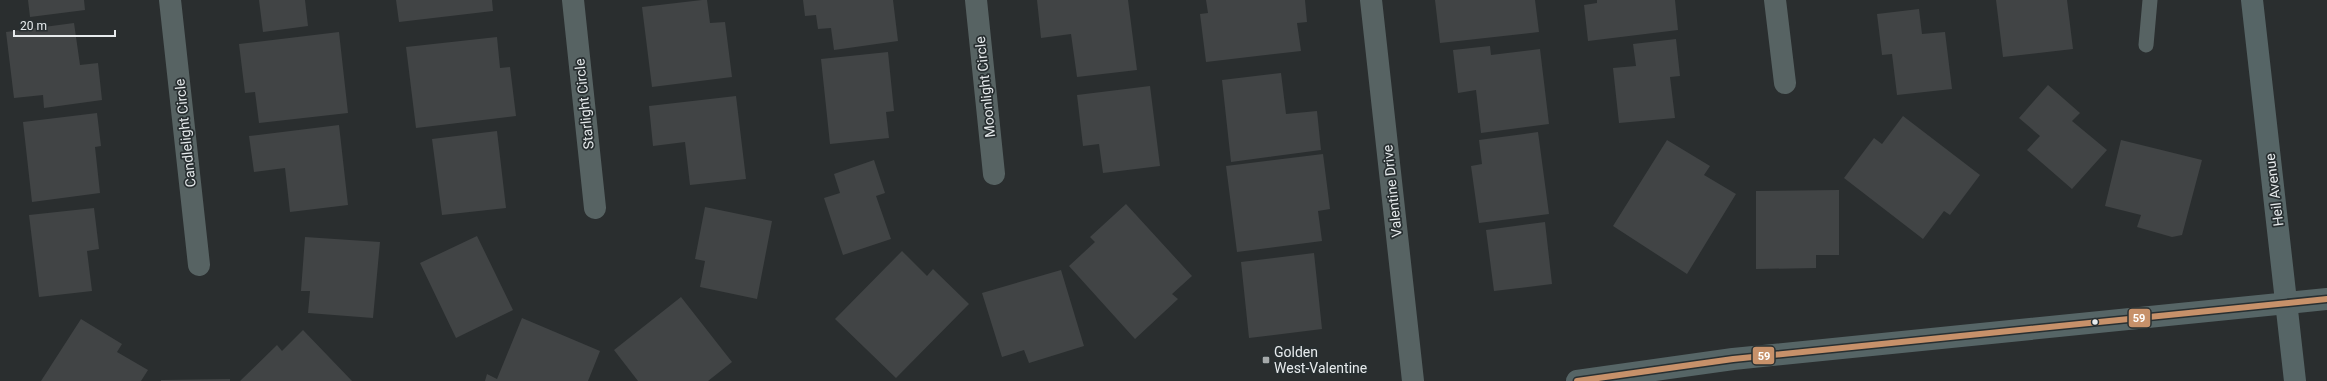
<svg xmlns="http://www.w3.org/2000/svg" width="2327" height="381" font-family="Roboto,sans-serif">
	<rect width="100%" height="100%" fill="#2a2e2f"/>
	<!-- building -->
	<path fill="#414445" d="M28,0H84L85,10L30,17Z
		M259,0H305L308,26L263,32Z
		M396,0H492L493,11L399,22Z
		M702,0H707L710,23L725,22L732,77L652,87L642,7Z
		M803,0H893L898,41L834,50L831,28L818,29L816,15L805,16Z
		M1037,0H1128L1137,70L1077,77L1071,34L1041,38Z
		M1206,0H1305L1307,22L1297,23L1301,51L1206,62L1200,14L1208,13Z
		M1435,0H1535L1539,32L1440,43Z
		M1597,0H1675L1678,30L1588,41L1584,5L1597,3Z
		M1996,0H2067L2073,49L2003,57Z
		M1919,9L1922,34L1945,32L1952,89L1897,95L1892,54L1882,55L1877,14Z
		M74,23L80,65L98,63L102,100L44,108L43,95L14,98L6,32Z
		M339,32L348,113L259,123L255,92L245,93L239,44Z
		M497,37L500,68L510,67L516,116L416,128L406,47Z
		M1676,39L1680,76L1670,77L1675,118L1619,123L1613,68L1636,66L1633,44Z
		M1490,46L1491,55L1540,49L1549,124L1481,133L1476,90L1458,93L1453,50Z
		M888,52L894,111L886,112L889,138L830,144L821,59Z
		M1281,73L1286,114L1317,111L1321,150L1231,162L1222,80Z
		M2048,85L2080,113L2072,121L2107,150L2072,189L2027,150L2040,136L2019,118Z
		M1150,86L1160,166L1103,173L1099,144L1083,146L1077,95Z
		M736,96L746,179L690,185L685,142L653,146L649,106Z
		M97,113L101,146L95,147L100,193L32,202L23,122Z
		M1903,116L1980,175L1950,215L1944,211L1923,239L1844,178L1874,138L1882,144Z
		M339,125L348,205L290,212L285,168L254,172L249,136Z
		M497,131L506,208L442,215L432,139Z
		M1538,132L1549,214L1479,223L1471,166L1482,164L1479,140Z
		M1667,140L1710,166L1704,175L1736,194L1687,274L1613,226Z
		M2121,140L2202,160L2182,235L2172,237L2137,227L2141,215L2105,206Z
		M1323,154L1330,209L1318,211L1322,241L1237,252L1226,166Z
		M874,160L885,193L876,196L891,239L843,255L824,198L840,193L834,174Z
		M1839,190V255H1816V268L1756,269V191Z
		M1126,204L1192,276L1172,294L1178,299L1135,339L1069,266L1095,242L1090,237Z
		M705,207L772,221L757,299L700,287L705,261L695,259Z
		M94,208L99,249L87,251L92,291L39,297L29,215Z
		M1545,222L1552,284L1494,291L1486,230Z
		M477,236L513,310L456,338L420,263Z
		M305,237L380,242L373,318L308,313L310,291H301Z
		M902,251L927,276L933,269L969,304L896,378L835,319Z
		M1314,253L1322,329L1249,338L1241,262Z
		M1061,270L1084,346L1029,363L1024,350L1002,357L982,293Z
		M681,297L732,362L708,381H638L614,350Z
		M522,318L600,351L588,381H485L487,374L497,379Z
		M81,319L122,344L117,352L148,370L141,381H41Z
		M303,330L352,381H240L277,345L282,351Z
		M230,379V381H161V380Z"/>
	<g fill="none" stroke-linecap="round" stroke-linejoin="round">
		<!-- lane -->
		<path stroke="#576363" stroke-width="15" d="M2146,45L2150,0"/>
		<!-- street -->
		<path stroke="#576363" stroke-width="22" d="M170,0L199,265
			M573,0L595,208
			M976,0L994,174
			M1371,0L1413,381
			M1775,0L1785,83"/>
		<!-- secondary -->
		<path stroke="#566566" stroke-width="22" d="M2252,0L2295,381
			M1577,381L1733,359L2327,299"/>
		<defs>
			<path id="bus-1" d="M1577,381L1733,359L2327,299"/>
		</defs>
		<!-- bus-1 casing -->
		<use href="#bus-1" stroke="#282f31" stroke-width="9"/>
		<!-- bus-1 -->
		<use href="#bus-1" stroke="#c7916a" stroke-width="6"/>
	</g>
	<!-- markers -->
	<circle fill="#e7ebed" stroke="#282f31" stroke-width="1.5" cx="2095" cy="322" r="3.5"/>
	<rect fill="#a5a9aa" stroke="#282f31" stroke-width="1.5" x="1262" y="356" width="8" height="8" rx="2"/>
	<g text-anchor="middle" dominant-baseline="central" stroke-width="3.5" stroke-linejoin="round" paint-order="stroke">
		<!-- street labels -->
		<g font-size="14" fill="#e7ebed" stroke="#282f31">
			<text transform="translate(985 87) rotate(-96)">Moonlight Circle</text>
			<text transform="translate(584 104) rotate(-96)">Starlight Circle</text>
			<text transform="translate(185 133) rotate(-96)">Candlelight Circle</text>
			<text transform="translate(2274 190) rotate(-97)">Heil Avenue</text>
			<text transform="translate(1392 191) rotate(-96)">Valentine Drive</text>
		</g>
		<!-- poi labels -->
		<g font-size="14" fill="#e7ebed" stroke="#282f31" text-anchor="start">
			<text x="1274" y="352">Golden<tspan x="1274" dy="16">West-Valentine</tspan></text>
		</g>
	</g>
	<g stroke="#282f31" stroke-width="1.5">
		<rect x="2128" y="308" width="23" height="20" rx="4" fill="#c7916a"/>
		<rect x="1752" y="346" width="23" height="19" rx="4" fill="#c7916a"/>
	</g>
	<g font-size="11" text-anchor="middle" font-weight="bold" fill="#fff">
		<text x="2139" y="322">59</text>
		<text x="1764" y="360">59</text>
	</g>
	<!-- scale -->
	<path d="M14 30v6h101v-6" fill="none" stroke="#e7ebed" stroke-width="2"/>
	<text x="20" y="30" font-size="12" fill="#e7ebed" stroke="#282f31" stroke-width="3" paint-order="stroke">20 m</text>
</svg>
